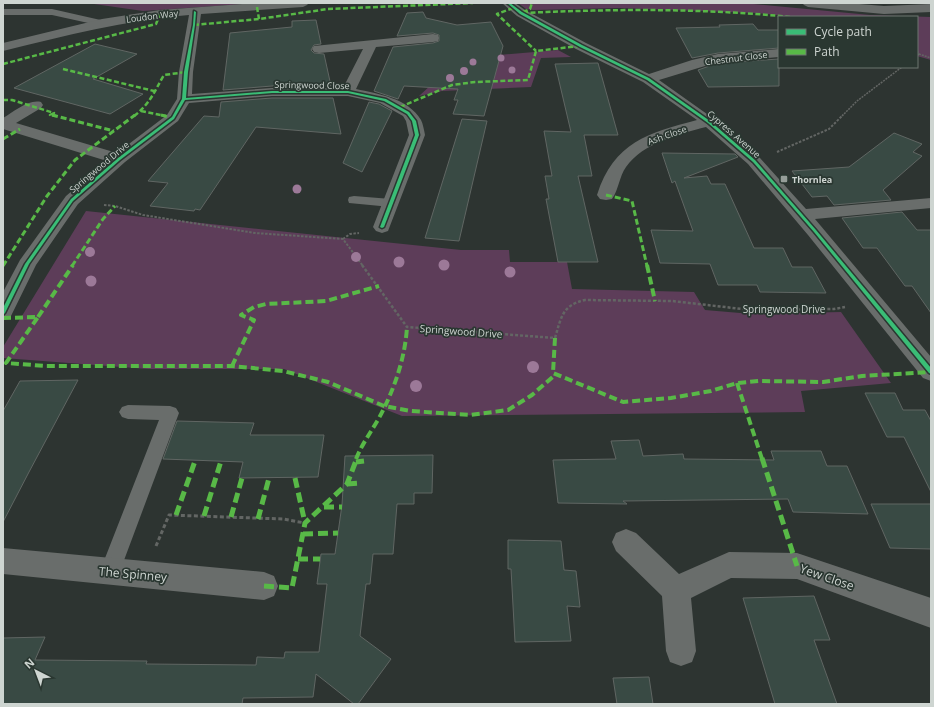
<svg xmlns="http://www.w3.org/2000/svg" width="934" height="707" font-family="'Open Sans',sans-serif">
	<rect width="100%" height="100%" fill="#2d3431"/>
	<!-- green -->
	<path fill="#5d3d59" d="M87,3H261L143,11Z
		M518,3H743L870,15L931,17V60L917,56V17H797L756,13L620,8L533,10L526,9Z
		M558,50L571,57L541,58L531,87L442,91L419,96L431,85L439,60Z
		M86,211L461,250H509L510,262H567L572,289L694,292L705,310L752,314L841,312L891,383L801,391L805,412L402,416L284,369H148L3,358V347Z"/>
	<!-- building -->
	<path fill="#394a44" stroke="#606663" d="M423,12L426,18L457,25L491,22L503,46L484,116L453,114L458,100H454L458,89L404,86L398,99L374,91L393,47L433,43L439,41V35L433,33L397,36L407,13Z
		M316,20L321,44L314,45L311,50L314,53L324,54L331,86H272L223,90L230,33L292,27V21Z
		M753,24L758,30H779V48L718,53L692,58L676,28L720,27L719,25Z
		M95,44L137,54L93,79L143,94L110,114L14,88Z
		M779,59V86L708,87L698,70L718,63Z
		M598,63L618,135H584L592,176H578L598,262H558L546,199H549L545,176H552L544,131L571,132L555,64Z
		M272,98H333L341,134L256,127L200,210L195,209L194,211L150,206L168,183L148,181L204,116L219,117L221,102Z
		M369,102L379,104L392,111L362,172L343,163Z
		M462,119L487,121L459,241L425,238Z
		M894,133L922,144L913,152L922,156L883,190L891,200L834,205L827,196L812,197L792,171L849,167Z
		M662,153L735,154L738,157L684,178L707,176L711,184H725L754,248H783L792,267H812L826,293L760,292L757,285H718L710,264L660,263L651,230L693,231L675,181L672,183Z
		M902,212L917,230H931V313L912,286H905L877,248H863L842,218Z
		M78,380L29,472L3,522V411L20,381Z
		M865,393H895L903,410H925L931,421V492L904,437H887Z
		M177,421L254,423L250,435H324L318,477L239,478L243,462L163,459Z
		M639,440L643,456L683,454L684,459L774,460L771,451H821L827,466H847L868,514L793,512L788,499L623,501L627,504L558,503L553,460L616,459L611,441Z
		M433,455L432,493H414V504H397L393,554H373L370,584H366L360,636L391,659L358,704H354L316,674L313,697L243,698L242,704H3V638L45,637L35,660L147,661L146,664L256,665L257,657L284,658L285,652H319L327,584H317L321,554H335L342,505L345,456Z
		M871,504H931V549L890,548Z
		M508,540L561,541L564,570L576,571L580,607L567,606L571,641L515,642L511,569H508Z
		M814,596L830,640H814L837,704H775L743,598Z
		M649,677L653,704H617L613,678Z"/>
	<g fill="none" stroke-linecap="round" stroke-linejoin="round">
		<!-- path-far3 -->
		<path stroke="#636664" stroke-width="1.5" stroke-dasharray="2 1" stroke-linecap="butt" d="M917,51L919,54L917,56
			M919,54L931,58
			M842,116L857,101L902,67"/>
		<!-- path-far2 -->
		<path stroke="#636664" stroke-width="2" stroke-dasharray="2.5 1.5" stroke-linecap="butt" d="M777,152L829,129L843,115
			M104,205L115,206L143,215L255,233L343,239L363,266
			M343,239L350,234L359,233"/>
		<!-- path-far1 -->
		<path stroke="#636664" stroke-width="2.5" stroke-dasharray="3 2" stroke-linecap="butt" d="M362,265L407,327L555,338C561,318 562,305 585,300L672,301L751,310L834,309L845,307"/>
		<!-- path -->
		<path stroke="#636664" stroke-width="3" stroke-dasharray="4 2.5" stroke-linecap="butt" d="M156,546L169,515L283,519L305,523"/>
		<!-- service -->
		<path fill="#696d6b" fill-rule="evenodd" d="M3,9H52L105,21L106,23L102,26L52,15H3Z
			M354,196L391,199L396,200L397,203L396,206L391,207L349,203L348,200L349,197Z
			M128,405L170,406L176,408L179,413L120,571L117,578L110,581L103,578L100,571L159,420L128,419L122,417L119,412L122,407Z"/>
		<!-- minor -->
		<path fill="#696d6b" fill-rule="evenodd" d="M257,3H309L307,5L303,7L201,14L193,72L192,94L272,88H343L363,49L319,53L314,52L312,49L314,46L433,34L438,35L439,38L438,41L433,42L376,47L356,89C378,94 408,98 421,120C423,124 424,130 425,135L388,231L382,233L376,231L373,227L409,135L406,121L403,116L380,103L348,96H272L189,103L178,121L125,162L78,204L36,265L10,318L3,320V292L20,260L66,196L107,161L3,129V118C14,112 28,99 41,102L43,105L41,108L16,123L117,153L167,115L177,99L179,72L189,15C125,20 65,36 3,51V43L102,19L160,10Z
			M502,3H515L525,10L586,43L649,74L692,60L718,54L779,49V57L718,62L659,80L714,119L760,158L806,209L931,198V208L815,219L931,357V381L923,378L808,235L748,164L706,127C679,134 643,143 626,167C619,177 619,189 612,199L606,200L600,199L597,195C614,142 648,133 697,120L643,82L576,49L517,16Z
			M802,3H847L884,6L931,4V12L884,14L808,7L804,5Z
			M626,529L636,533L679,574L729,552L797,553L931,598V628L797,579L731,578L691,598L696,651L692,662L681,666L670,662L666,651L662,596L616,551L612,542L616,533Z
			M3,548L264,572L274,576L278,586L274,596L264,600L3,574Z"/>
		<!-- quiet-far3 -->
		<path stroke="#58b947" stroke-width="2.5" stroke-dasharray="5 2.5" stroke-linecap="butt" d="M257,7L259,19
			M513,8L497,14L536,51
			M523,12L530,9L532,3
			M523,13C612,9 701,8 790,17
			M194,25L259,19L328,9L473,3
			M3,64L156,24L160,14
			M63,69L154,91
			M3,100H12L54,113L50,115L56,116
			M400,107L452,85L475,82L528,80L536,51L579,46
			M141,111L166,116
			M134,116C150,104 154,92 164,75L186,72"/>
		<!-- quiet-far2 -->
		<path stroke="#58b947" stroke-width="3" stroke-dasharray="6 3" stroke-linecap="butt" d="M52,115L114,131
			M161,115L173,118
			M3,139L20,129
			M606,195L632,201L647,266
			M3,266L47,196L75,160L135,115
			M72,266L103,219L115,206"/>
		<!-- quiet-far1 -->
		<path stroke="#58b947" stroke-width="4" stroke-dasharray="8 4" stroke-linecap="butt" d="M647,265L655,301
			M38,317L73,265
			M3,318L38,317L6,363L46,366H232L283,371L328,382L384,406L411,411L470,415L508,410L532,395L556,374
			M555,338L553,373L623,402L671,398L711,391L737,383L759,381L823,382L862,376L931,372
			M232,366L254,320L241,315L254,307L266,304L326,301L379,286
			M737,383L762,459
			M356,459C362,444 371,432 379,418C394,390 405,359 407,327"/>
		<!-- quiet -->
		<path stroke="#58b947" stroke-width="5" stroke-dasharray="10 5" stroke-linecap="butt" d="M762,458L797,566
			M356,462L364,461
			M295,478L305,523
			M347,484L361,483
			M324,507H342
			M176,515L195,461
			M204,516L221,461
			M231,517L242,478
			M258,519L269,478
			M303,534L338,533
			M298,559H320
			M264,586L292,588L305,523L347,484L357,458"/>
		<defs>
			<path id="cycleway" d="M507,3H510L522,12L582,45L649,78L710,121L755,160L816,230L931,368V374L929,373L814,232L753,162L708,123L647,80L580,47L520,14Z
				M194,11L196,12L195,25L188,72L186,98L272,91H348L386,99L409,112L416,121L419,135L384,227L382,228L380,227L415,135L412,121L407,114L384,101L348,93H272L185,100L174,119L120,160L73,201L29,264L5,313L3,315V308L25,264L71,199L118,158L172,117L182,99L184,72L193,25Z"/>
		</defs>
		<!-- cycleway casing -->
		<use href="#cycleway" stroke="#2a3731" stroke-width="3"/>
		<!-- cycleway -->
		<use href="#cycleway" fill="#3abd76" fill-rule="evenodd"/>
	</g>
	<!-- trees -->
	<g fill="#9c7998">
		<circle cx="501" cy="58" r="3.5"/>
		<circle cx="473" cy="62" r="3.5"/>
		<circle cx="512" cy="70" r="3.5"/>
		<circle cx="464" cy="71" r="4"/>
		<circle cx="450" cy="78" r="4"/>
		<circle cx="297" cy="189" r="4.5"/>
		<circle cx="90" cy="252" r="5"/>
		<circle cx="356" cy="257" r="5"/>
		<circle cx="399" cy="262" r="5.5"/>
		<circle cx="444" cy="265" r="5.5"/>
		<circle cx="510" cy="272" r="5.5"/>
		<circle cx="91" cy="281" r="5.5"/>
		<circle cx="533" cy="367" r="6"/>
		<circle cx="416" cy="386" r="6"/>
	</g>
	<!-- markers -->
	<rect fill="#969d99" stroke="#2a3731" stroke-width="1.5" x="780" y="175" width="8" height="8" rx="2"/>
	<g text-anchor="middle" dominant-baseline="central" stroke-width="3.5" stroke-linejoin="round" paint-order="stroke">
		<!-- far-street labels -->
		<g font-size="9" fill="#ced5d1" stroke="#2a3731">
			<text transform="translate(152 16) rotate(-7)">Loudon Way</text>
			<text transform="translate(736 58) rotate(-7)">Chestnut Close</text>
			<text transform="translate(312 85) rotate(1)">Springwood Close</text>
			<text transform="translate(734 134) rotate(41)">Cypress Avenue</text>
			<text transform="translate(667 135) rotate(-19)">Ash Close</text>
			<text transform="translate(99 167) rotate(-40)">Springwood Drive</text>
		</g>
		<!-- far-poi labels -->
		<g font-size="9" font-weight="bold" fill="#ced5d1" stroke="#2a3731" text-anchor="start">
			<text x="792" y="179">Thornlea</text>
		</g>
		<!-- street labels -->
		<g font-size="10" fill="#ced5d1" stroke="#2a3731">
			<text x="784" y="309">Springwood Drive</text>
			<text transform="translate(461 331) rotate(4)">Springwood Drive</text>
		</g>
		<!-- near-street labels -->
		<g font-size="12" fill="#ced5d1" stroke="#2a3731">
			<text transform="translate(133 574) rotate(5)">The Spinney</text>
			<text transform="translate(827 577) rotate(19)">Yew Close</text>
		</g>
	</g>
	<!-- border -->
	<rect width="934" height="707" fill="none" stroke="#ced5d1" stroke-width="8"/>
	<!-- legend -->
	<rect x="778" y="16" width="140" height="52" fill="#2a3731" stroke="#6c7671"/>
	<rect x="786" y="29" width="20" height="6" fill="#3abd76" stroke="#6c7671"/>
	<text x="814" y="36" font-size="12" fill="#ced5d1">Cycle path</text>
	<rect x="786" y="49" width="20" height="6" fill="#58b947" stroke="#6c7671"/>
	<text x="814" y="56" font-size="12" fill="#ced5d1">Path</text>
	<!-- north arrow -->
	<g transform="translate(36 671) rotate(318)" stroke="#2a3731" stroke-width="3" paint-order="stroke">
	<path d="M0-3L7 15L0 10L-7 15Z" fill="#ced5d1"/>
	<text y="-6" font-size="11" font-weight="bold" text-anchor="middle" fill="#ced5d1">N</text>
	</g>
</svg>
